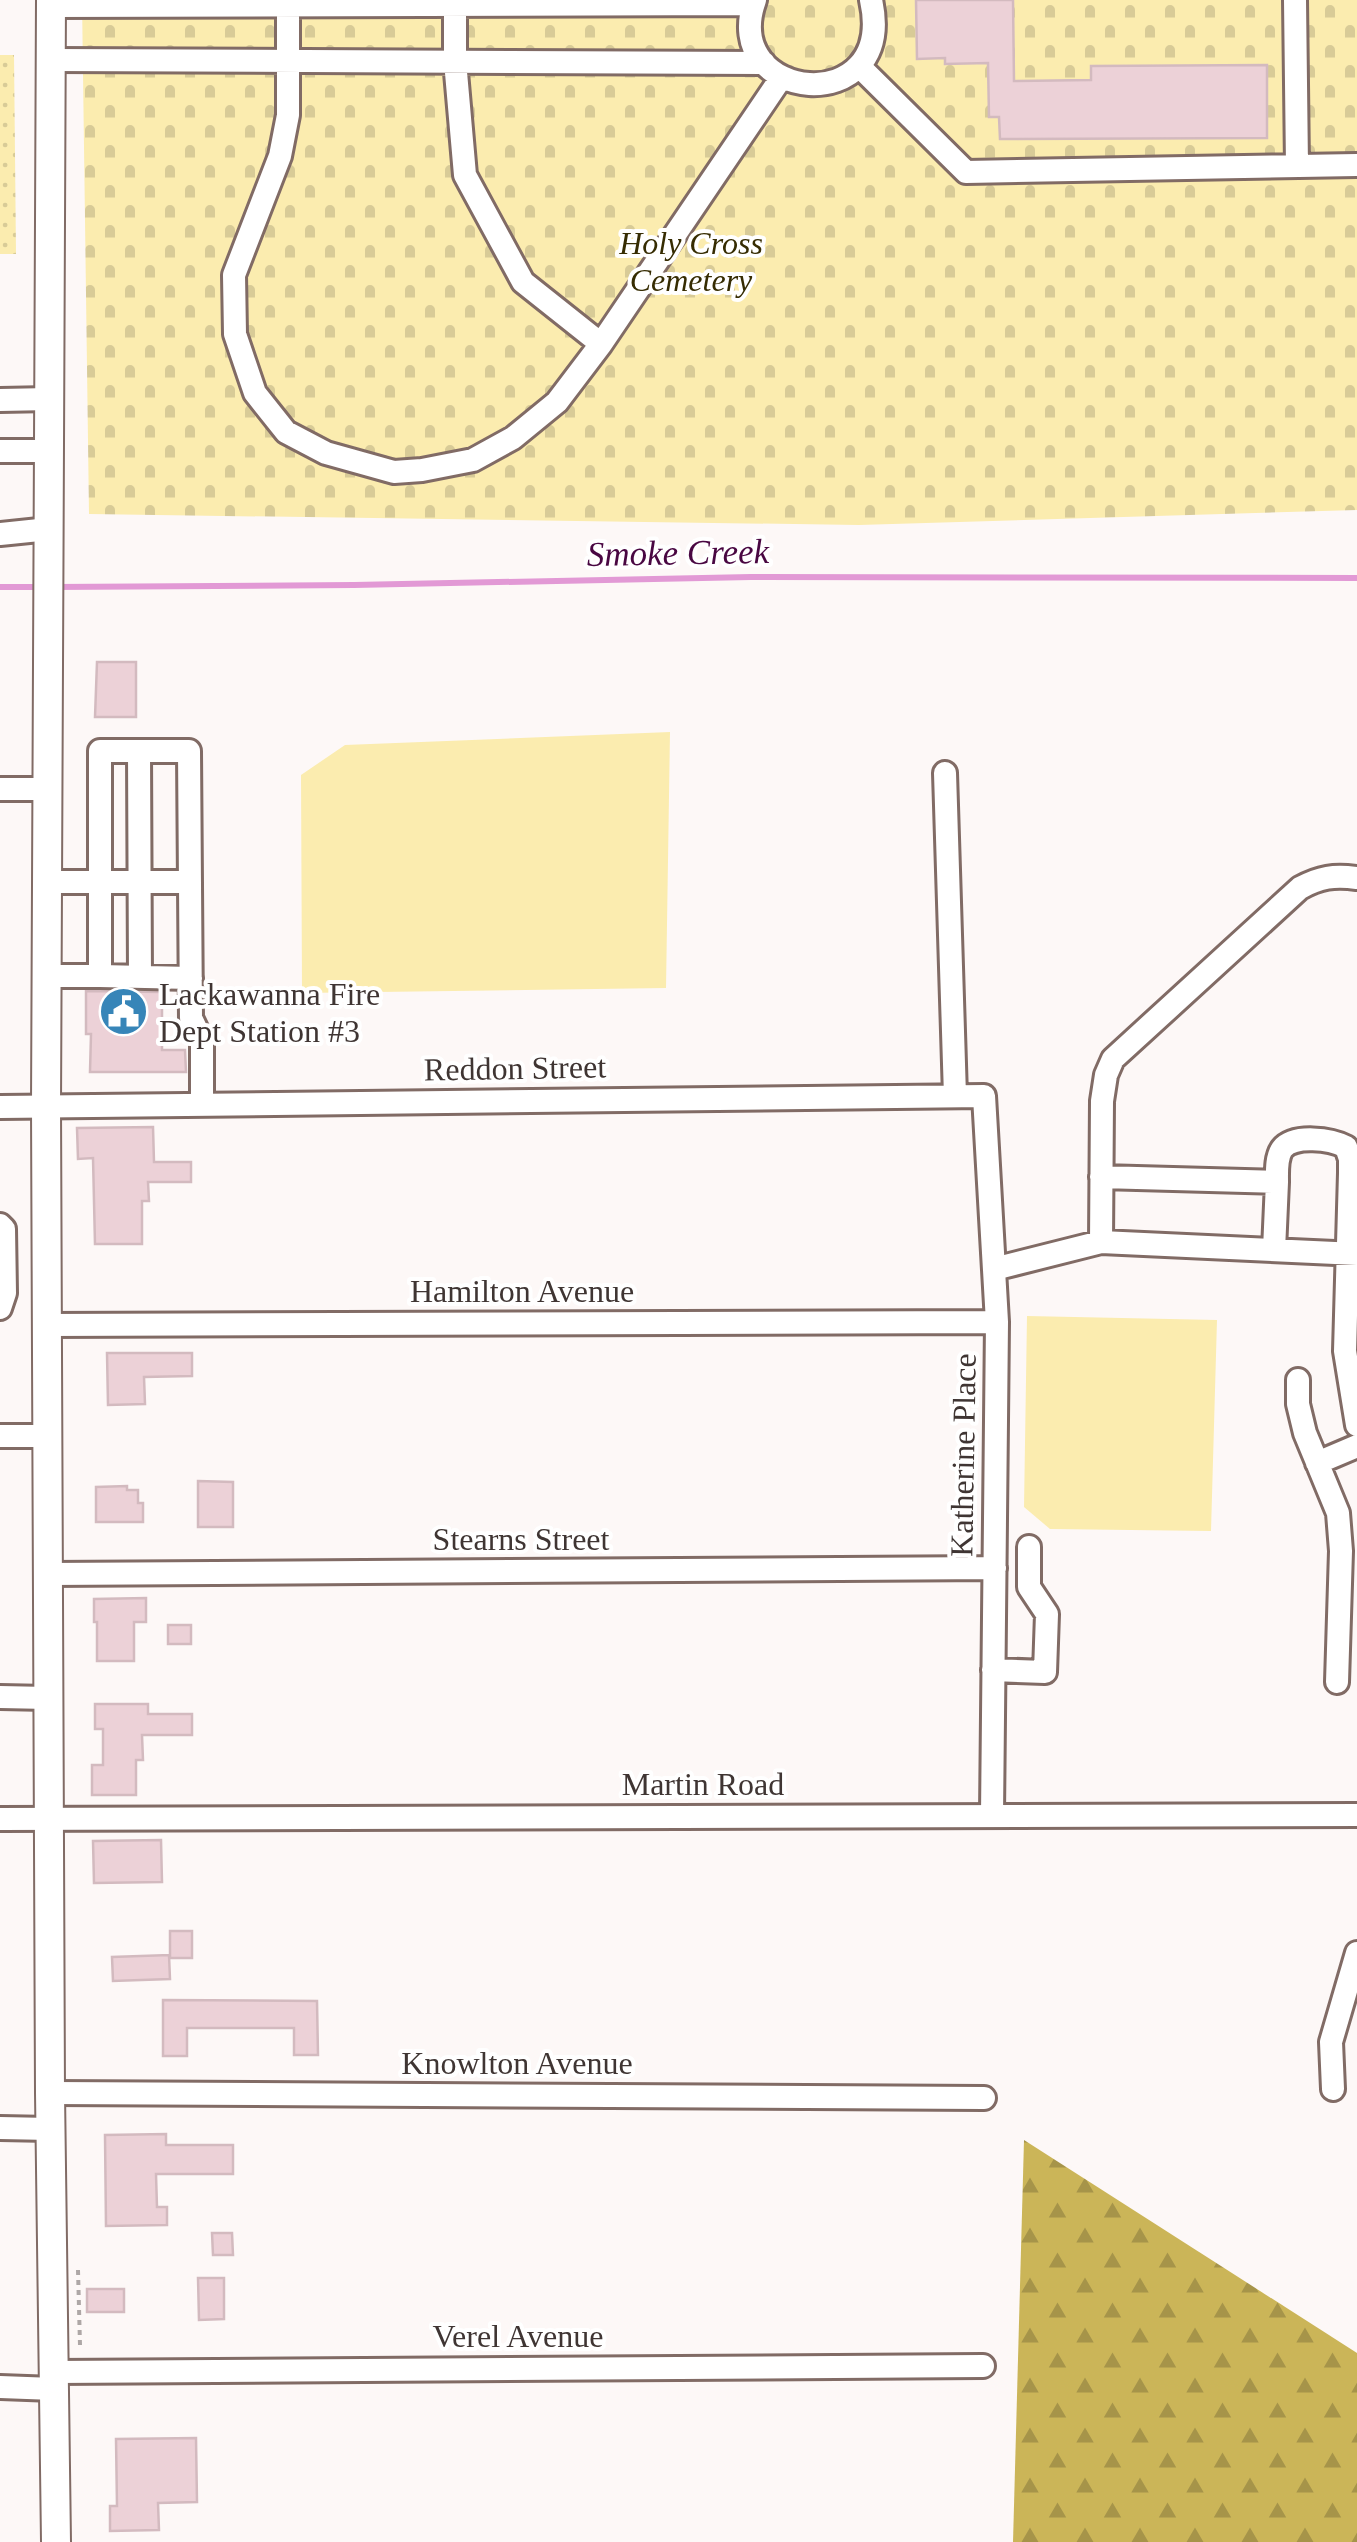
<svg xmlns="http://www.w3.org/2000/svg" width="1357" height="2542" font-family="'Times New Roman',serif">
	<defs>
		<pattern id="forest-firs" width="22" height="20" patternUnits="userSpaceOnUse" patternTransform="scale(2.5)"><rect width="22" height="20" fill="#cbb558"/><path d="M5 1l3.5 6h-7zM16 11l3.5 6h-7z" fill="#a69449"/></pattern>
		<pattern id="cemetery-stones" width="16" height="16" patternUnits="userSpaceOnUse" patternTransform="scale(2.5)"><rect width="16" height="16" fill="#fbecaf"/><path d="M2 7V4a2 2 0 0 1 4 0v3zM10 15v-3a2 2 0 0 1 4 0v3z" fill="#d8cb97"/></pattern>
		<pattern id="park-dots" width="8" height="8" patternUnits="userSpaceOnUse" patternTransform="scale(2.5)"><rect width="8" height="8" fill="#fbecaf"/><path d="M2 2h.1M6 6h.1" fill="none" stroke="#d8cb97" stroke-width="1.8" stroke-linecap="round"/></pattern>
	</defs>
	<rect width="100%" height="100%" fill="#fdf8f7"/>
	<!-- green -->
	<path fill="#fbecaf" d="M670,732L666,988L302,993L301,775L345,745Z
		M1027,1316L1217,1320L1211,1531L1050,1529L1024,1507Z"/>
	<!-- forest -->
	<path fill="url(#forest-firs)" d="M1024,2140L1357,2353V2542H1013Z"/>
	<!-- cemetery -->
	<path fill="url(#cemetery-stones)" d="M82,0H1357V510L859,525L89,514Z"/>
	<!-- park -->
	<path fill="url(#park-dots)" d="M0,55H14L16,254H0Z"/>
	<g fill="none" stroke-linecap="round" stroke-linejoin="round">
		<!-- stream -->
		<path stroke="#e299d5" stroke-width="6" d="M0,587H41
			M53,587L354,585L751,577L1357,578"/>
	</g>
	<!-- building -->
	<path fill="#ecd1d7" stroke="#d3babf" stroke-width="2.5" d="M916,0H1013L1014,81L1091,80V66L1267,65V138L1000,139L999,117H989L988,63L945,64V58L917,59Z
		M97,662H136V717H95Z
		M86,991L162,992V1050H185L186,1072H90L91,1034H86Z
		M153,1127L154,1162H191V1182H148L149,1201H142V1244H95L93,1158L78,1159L77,1128Z
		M107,1353H192V1376L144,1377L145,1404L108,1405Z
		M198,1481L233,1482V1527H198Z
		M127,1486V1490H138V1503H143V1522H96V1487Z
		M146,1598V1622H134V1661H97V1622H94V1599Z
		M168,1625H191V1644H168Z
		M95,1704H148V1714H192V1735H142L143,1760H136V1795H92V1765H103V1729H95Z
		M161,1840L162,1882L94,1883L93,1841Z
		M170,1931H192V1958H170Z
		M169,1955L170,1979L113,1981L112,1957Z
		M163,2000L317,2001L318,2055H294V2028H187V2056H163Z
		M166,2134V2145H233V2174H156L157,2207H167V2225L106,2226L105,2135Z
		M212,2233H232L233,2255H213Z
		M198,2278H224V2319L199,2320Z
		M87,2289H124V2312H87Z
		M196,2438L197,2502L158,2503L159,2530L110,2531V2506H117L116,2439Z"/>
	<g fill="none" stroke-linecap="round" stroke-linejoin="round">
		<defs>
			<path id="minor" d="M455,0V61L465,175L523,282L601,344L781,78
				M755,0C718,103 898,121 871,0
				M1295,0L1297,166
				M288,5V115L280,156L234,275L235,334L255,393L286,432L326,453L394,472L422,470L473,460L513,438L557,402L601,344
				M51,6L753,4
				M52,60L764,63
				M859,66L966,172L1357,165
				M0,400L50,399
				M0,451H50
				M0,534L49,529
				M139,751L140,977
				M945,773L955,1096
				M0,789H48
				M47,882H190
				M47,976H100
				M191,978L100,976V751H189L191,1018L202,1041V1105
				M0,1107L984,1096L997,1322L992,1815
				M1101,1177L1277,1182L1274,1250
				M1277,1182C1277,1172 1276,1158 1282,1149C1294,1134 1331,1139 1346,1147L1350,1159V1173L1345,1351L1357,1425
				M0,1225L4,1229L5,1293L0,1308
				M1101,1242L1102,1101L1106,1075L1113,1059L1300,888C1320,877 1334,875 1357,878
				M994,1269L1101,1242L1357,1254
				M47,1325L997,1322
				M1298,1380V1404L1305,1433L1338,1513L1341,1551L1337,1682
				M0,1436H48
				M1317,1463L1357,1446
				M48,1574L995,1568
				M993,1670L1045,1672L1047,1614L1029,1587V1547
				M0,1697L48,1698
				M0,1819L1357,1815
				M1333,2089L1331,2042L1357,1953
				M50,2093L984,2098
				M0,2128L50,2129
				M54,2372L983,2366
				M0,2387L54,2389"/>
			<path id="major" d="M51,0L46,1107L50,2093L56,2542"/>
		</defs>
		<!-- minor casing -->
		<use href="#minor" stroke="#816b65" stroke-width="28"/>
		<!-- major casing -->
		<use href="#major" stroke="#816b65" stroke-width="32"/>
		<!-- path -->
		<path stroke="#aea7a6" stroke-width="4" stroke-dasharray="5 5" stroke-linecap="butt" d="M78,2270L80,2345"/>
		<!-- minor -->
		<use href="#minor" stroke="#fff" stroke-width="22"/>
		<!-- major -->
		<use href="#major" stroke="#fff" stroke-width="28"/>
	</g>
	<!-- icons -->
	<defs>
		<symbol id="civic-disc" viewBox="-11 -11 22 22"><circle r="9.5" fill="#3785b8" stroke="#fff"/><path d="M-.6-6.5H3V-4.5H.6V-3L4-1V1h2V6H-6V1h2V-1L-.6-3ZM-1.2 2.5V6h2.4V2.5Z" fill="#fff"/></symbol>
	</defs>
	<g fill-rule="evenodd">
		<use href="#civic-disc" x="96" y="984" width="55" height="55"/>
	</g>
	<g text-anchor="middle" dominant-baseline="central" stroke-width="8" stroke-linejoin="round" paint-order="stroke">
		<!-- park labels -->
		<g font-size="32" font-style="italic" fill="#362c02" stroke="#fff">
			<text x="691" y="243">Holy Cross<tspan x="691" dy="37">Cemetery</tspan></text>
		</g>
		<!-- poi labels -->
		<g font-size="32" fill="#3f3533" stroke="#fff" text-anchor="start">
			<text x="159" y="994">Lackawanna Fire<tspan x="159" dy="37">Dept Station #3</tspan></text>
		</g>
		<!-- street labels -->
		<g font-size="32" fill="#3f3533" stroke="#fff">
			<text transform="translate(515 1068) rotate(-1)">Reddon Street</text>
			<text x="522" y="1291">Hamilton Avenue</text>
			<text transform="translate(963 1455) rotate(-89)">Katherine Place</text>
			<text x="521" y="1539">Stearns Street</text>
			<text x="703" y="1784">Martin Road</text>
			<text x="517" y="2063">Knowlton Avenue</text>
			<text x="518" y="2336">Verel Avenue</text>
		</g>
		<!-- water labels -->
		<g font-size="35" font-style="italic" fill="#490742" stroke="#fff">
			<text transform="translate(678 553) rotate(-1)">Smoke Creek</text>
		</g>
	</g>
</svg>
